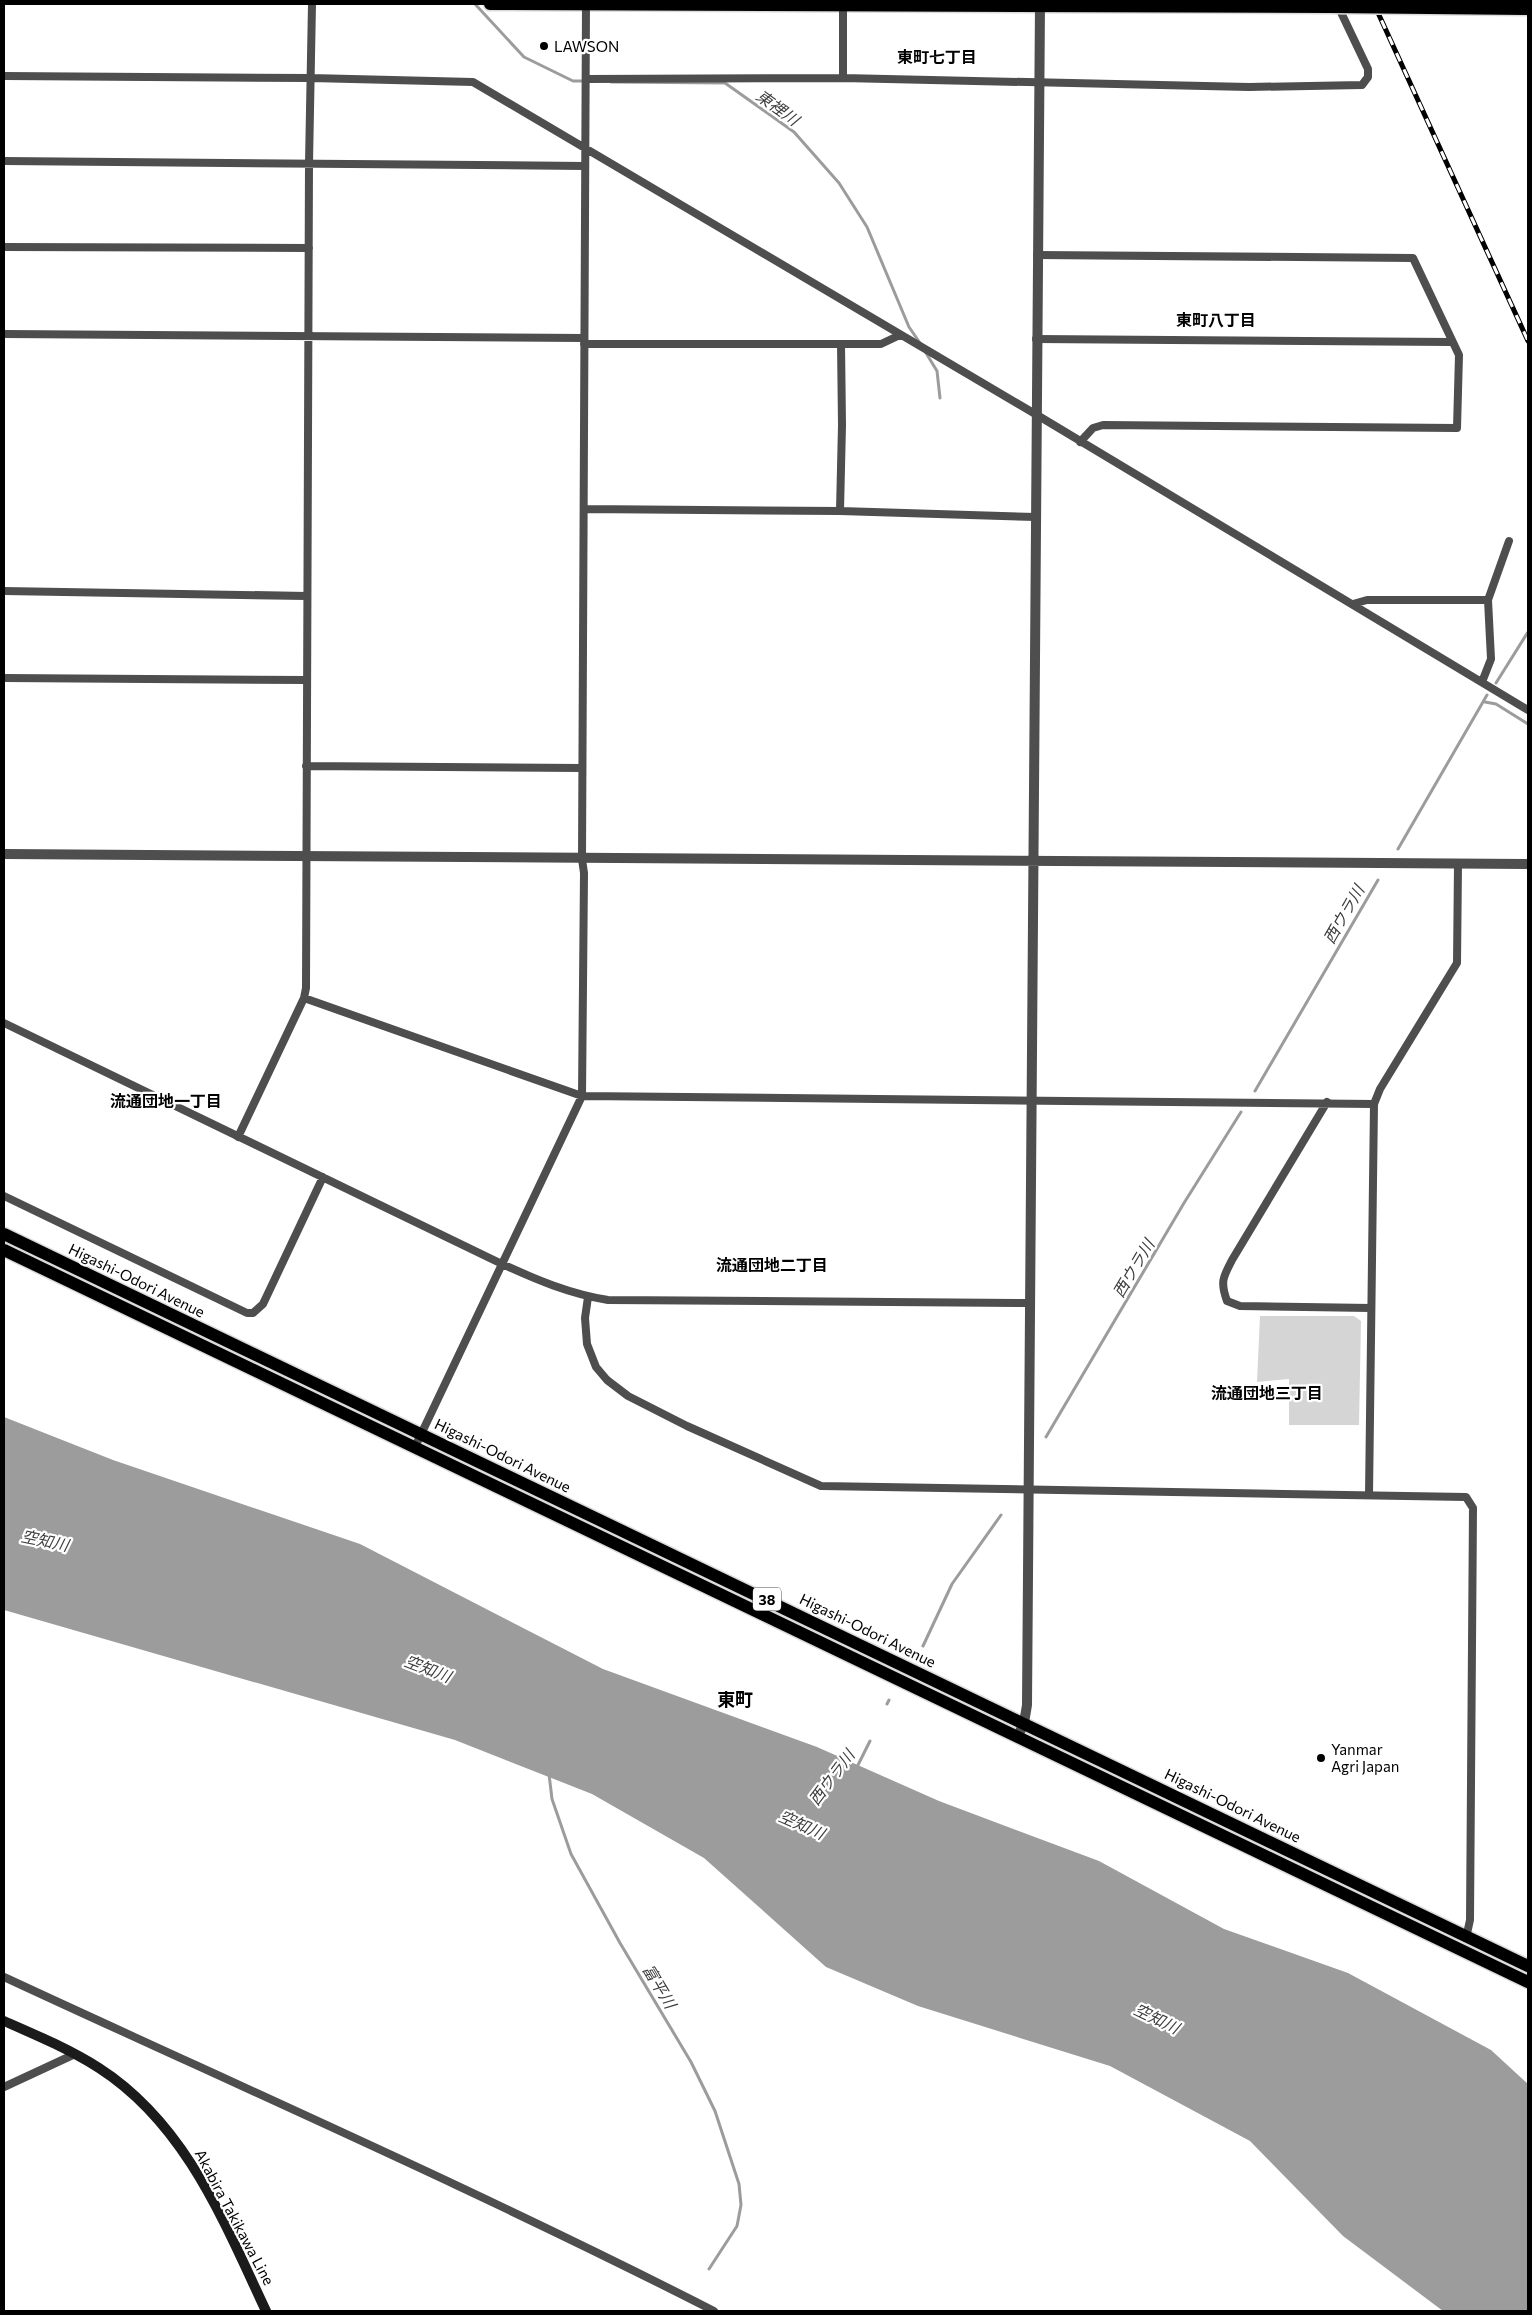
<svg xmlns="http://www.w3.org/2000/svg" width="1532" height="2315" font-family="Commissioner,'Noto Sans JP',sans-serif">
	<rect width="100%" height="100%" fill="#fff"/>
	<!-- green -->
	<path fill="#d5d5d5" d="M1260,1316H1354L1361,1321L1359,1425H1289V1379L1257,1382Z"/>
	<!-- water -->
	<path fill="#9c9c9c" d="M4,1417L113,1460L360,1544L603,1669L817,1747L939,1801L1099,1861L1224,1929L1348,1973L1491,2050L1528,2084V2311H1443L1343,2236L1250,2141L1110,2066L918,2006L826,1967L704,1858L592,1794L455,1740L4,1610Z"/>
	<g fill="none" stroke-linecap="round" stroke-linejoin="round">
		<!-- stream -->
		<path stroke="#9c9c9c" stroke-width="3" d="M475,4L524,57L573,81H585
			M611,82L725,83L794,132L839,183L867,227L909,327L920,343
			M926,353L937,371L940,398
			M1496,683L1528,632
			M1485,702L1496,704L1528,724
			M1398,849L1487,695
			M1255,1091L1378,880
			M1046,1437L1184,1203L1241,1112
			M923,1646L952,1584L1001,1515
			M887,1704L889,1700
			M857,1767L870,1741
			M549,1774L552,1799L571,1854L620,1943L691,2062L715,2111L739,2184L741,2205L737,2226L709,2269"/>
		<defs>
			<path id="trunk" d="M490,4L1330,7
				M4,1234L1528,1966
				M4,1250L1528,1982"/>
		</defs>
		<!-- trunk casing -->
		<use href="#trunk" stroke="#dbdbdb" stroke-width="15"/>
		<!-- minor -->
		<path stroke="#4e4e4e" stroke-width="8" d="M843,4V78
			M4,76L311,78L473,82L1037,415L1528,710
			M587,79L843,78L1249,87L1362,85L1368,77V69L1337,4
			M4,161L585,166
			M4,247L309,248
			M1037,255L1413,258L1459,355L1457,428L1103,425L1093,428L1080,442
			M4,334L584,338
			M1036,339L1452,342
			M584,344H881L900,335
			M584,509L840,511L1036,517
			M840,511L842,425L841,344
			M4,591L307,596
			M1353,604L1367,600H1488
			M4,678L306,680
			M1482,682L1491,659L1488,600L1509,541
			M306,766L582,768
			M304,998L582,1096L1374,1104
			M4,1023L502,1264C537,1280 570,1294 608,1300L1030,1303
			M1327,1102L1232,1260C1223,1277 1220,1282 1227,1301L1240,1306L1371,1308
			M238,1137L304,998L306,988L309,163L312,4
			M4,1196L247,1313H253L263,1304L323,1177
			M588,1297L585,1318L587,1344L596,1367L607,1380L628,1396L687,1426L821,1486L1466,1497L1473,1508L1470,1920L1466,1938
			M415,1447L582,1096L584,873L582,859L586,4
			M1369,1495L1374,1104L1380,1089L1457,963L1458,864
			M4,1977C241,2087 481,2192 714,2311
			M4,2087L75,2054"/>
		<!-- tertiary -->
		<path stroke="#4e4e4e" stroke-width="10" d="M4,854L1528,864
			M1018,1736L1024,1723L1027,1705L1040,4"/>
		<!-- secondary -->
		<path stroke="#1b1b1b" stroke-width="10" d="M4,2021C36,2035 69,2049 99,2068C186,2124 224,2222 266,2311"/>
		<!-- trunk -->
		<use href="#trunk" stroke="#000" stroke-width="12"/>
		<defs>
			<path id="rail" d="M1374,4L1528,341"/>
		</defs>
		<!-- rail casing -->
		<use href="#rail" stroke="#000" stroke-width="5"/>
		<!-- rail -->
		<use href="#rail" stroke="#fff" stroke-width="3" stroke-dasharray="9" stroke-linecap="butt"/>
		<defs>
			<path id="trunk-bridge" d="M1330,7L1528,9"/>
		</defs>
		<!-- trunk-bridge casing -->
		<use href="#trunk-bridge" stroke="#dbdbdb" stroke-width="15" stroke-linecap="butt"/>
		<!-- trunk-bridge -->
		<use href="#trunk-bridge" stroke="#000" stroke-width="12"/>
	</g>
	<!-- markers -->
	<g fill="#000" stroke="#fff" stroke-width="2">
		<circle cx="544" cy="46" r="5"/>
		<circle cx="1321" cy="1758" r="5"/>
	</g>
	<g text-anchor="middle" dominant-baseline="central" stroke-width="4.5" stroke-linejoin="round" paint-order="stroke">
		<!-- shield labels -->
		<rect fill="#fff" stroke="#4c4c4c" stroke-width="1" x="753" y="1587.5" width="28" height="23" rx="4"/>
		<g font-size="14" font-weight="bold" fill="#000">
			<text x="767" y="1599">38</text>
		</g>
		<!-- poi labels -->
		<g font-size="15" fill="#000" stroke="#fff" text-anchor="start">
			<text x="554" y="46">LAWSON</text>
			<text x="1331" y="1749">Yanmar<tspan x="1331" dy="17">Agri Japan</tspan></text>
		</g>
		<!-- street labels -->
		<g font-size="15" fill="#000" stroke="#fff">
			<text transform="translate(137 1280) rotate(26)">Higashi-Odori Avenue</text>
			<text transform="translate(503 1455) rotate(26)">Higashi-Odori Avenue</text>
			<text transform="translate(868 1630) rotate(26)">Higashi-Odori Avenue</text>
			<text transform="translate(1233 1805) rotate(26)">Higashi-Odori Avenue</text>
			<text transform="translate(235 2217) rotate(62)">Akabira Takikawa Line</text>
		</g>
		<!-- neighbourhood labels -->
		<g font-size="16" font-weight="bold" fill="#000" stroke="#fff">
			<text x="937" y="56">東町七丁目</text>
			<text x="1216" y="319">東町八丁目</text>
			<text x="166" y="1100">流通団地一丁目</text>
			<text x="772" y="1264">流通団地二丁目</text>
			<text x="1267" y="1392">流通団地三丁目</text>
		</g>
		<!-- water labels -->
		<g font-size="16" font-style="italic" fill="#3d3d3d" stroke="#fff">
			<text transform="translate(778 107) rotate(36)">東裡川</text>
			<text transform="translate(1343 914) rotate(-60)">西ウラ川</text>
			<text transform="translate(1133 1268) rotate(-59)">西ウラ川</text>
			<text transform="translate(45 1540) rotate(12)">空知川</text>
			<text transform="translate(428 1668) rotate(21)">空知川</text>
			<text transform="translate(831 1777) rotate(-53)">西ウラ川</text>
			<text transform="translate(802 1824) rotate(24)">空知川</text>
			<text transform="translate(660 1986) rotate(59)">富平川</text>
			<text transform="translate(1157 2018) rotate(26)">空知川</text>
		</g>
		<!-- quarter labels -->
		<g font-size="18" font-weight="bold" fill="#000" stroke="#fff">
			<text x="735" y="1699">東町</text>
		</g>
	</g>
	<!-- border -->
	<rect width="1532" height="2315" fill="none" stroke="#000000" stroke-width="10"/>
</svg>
